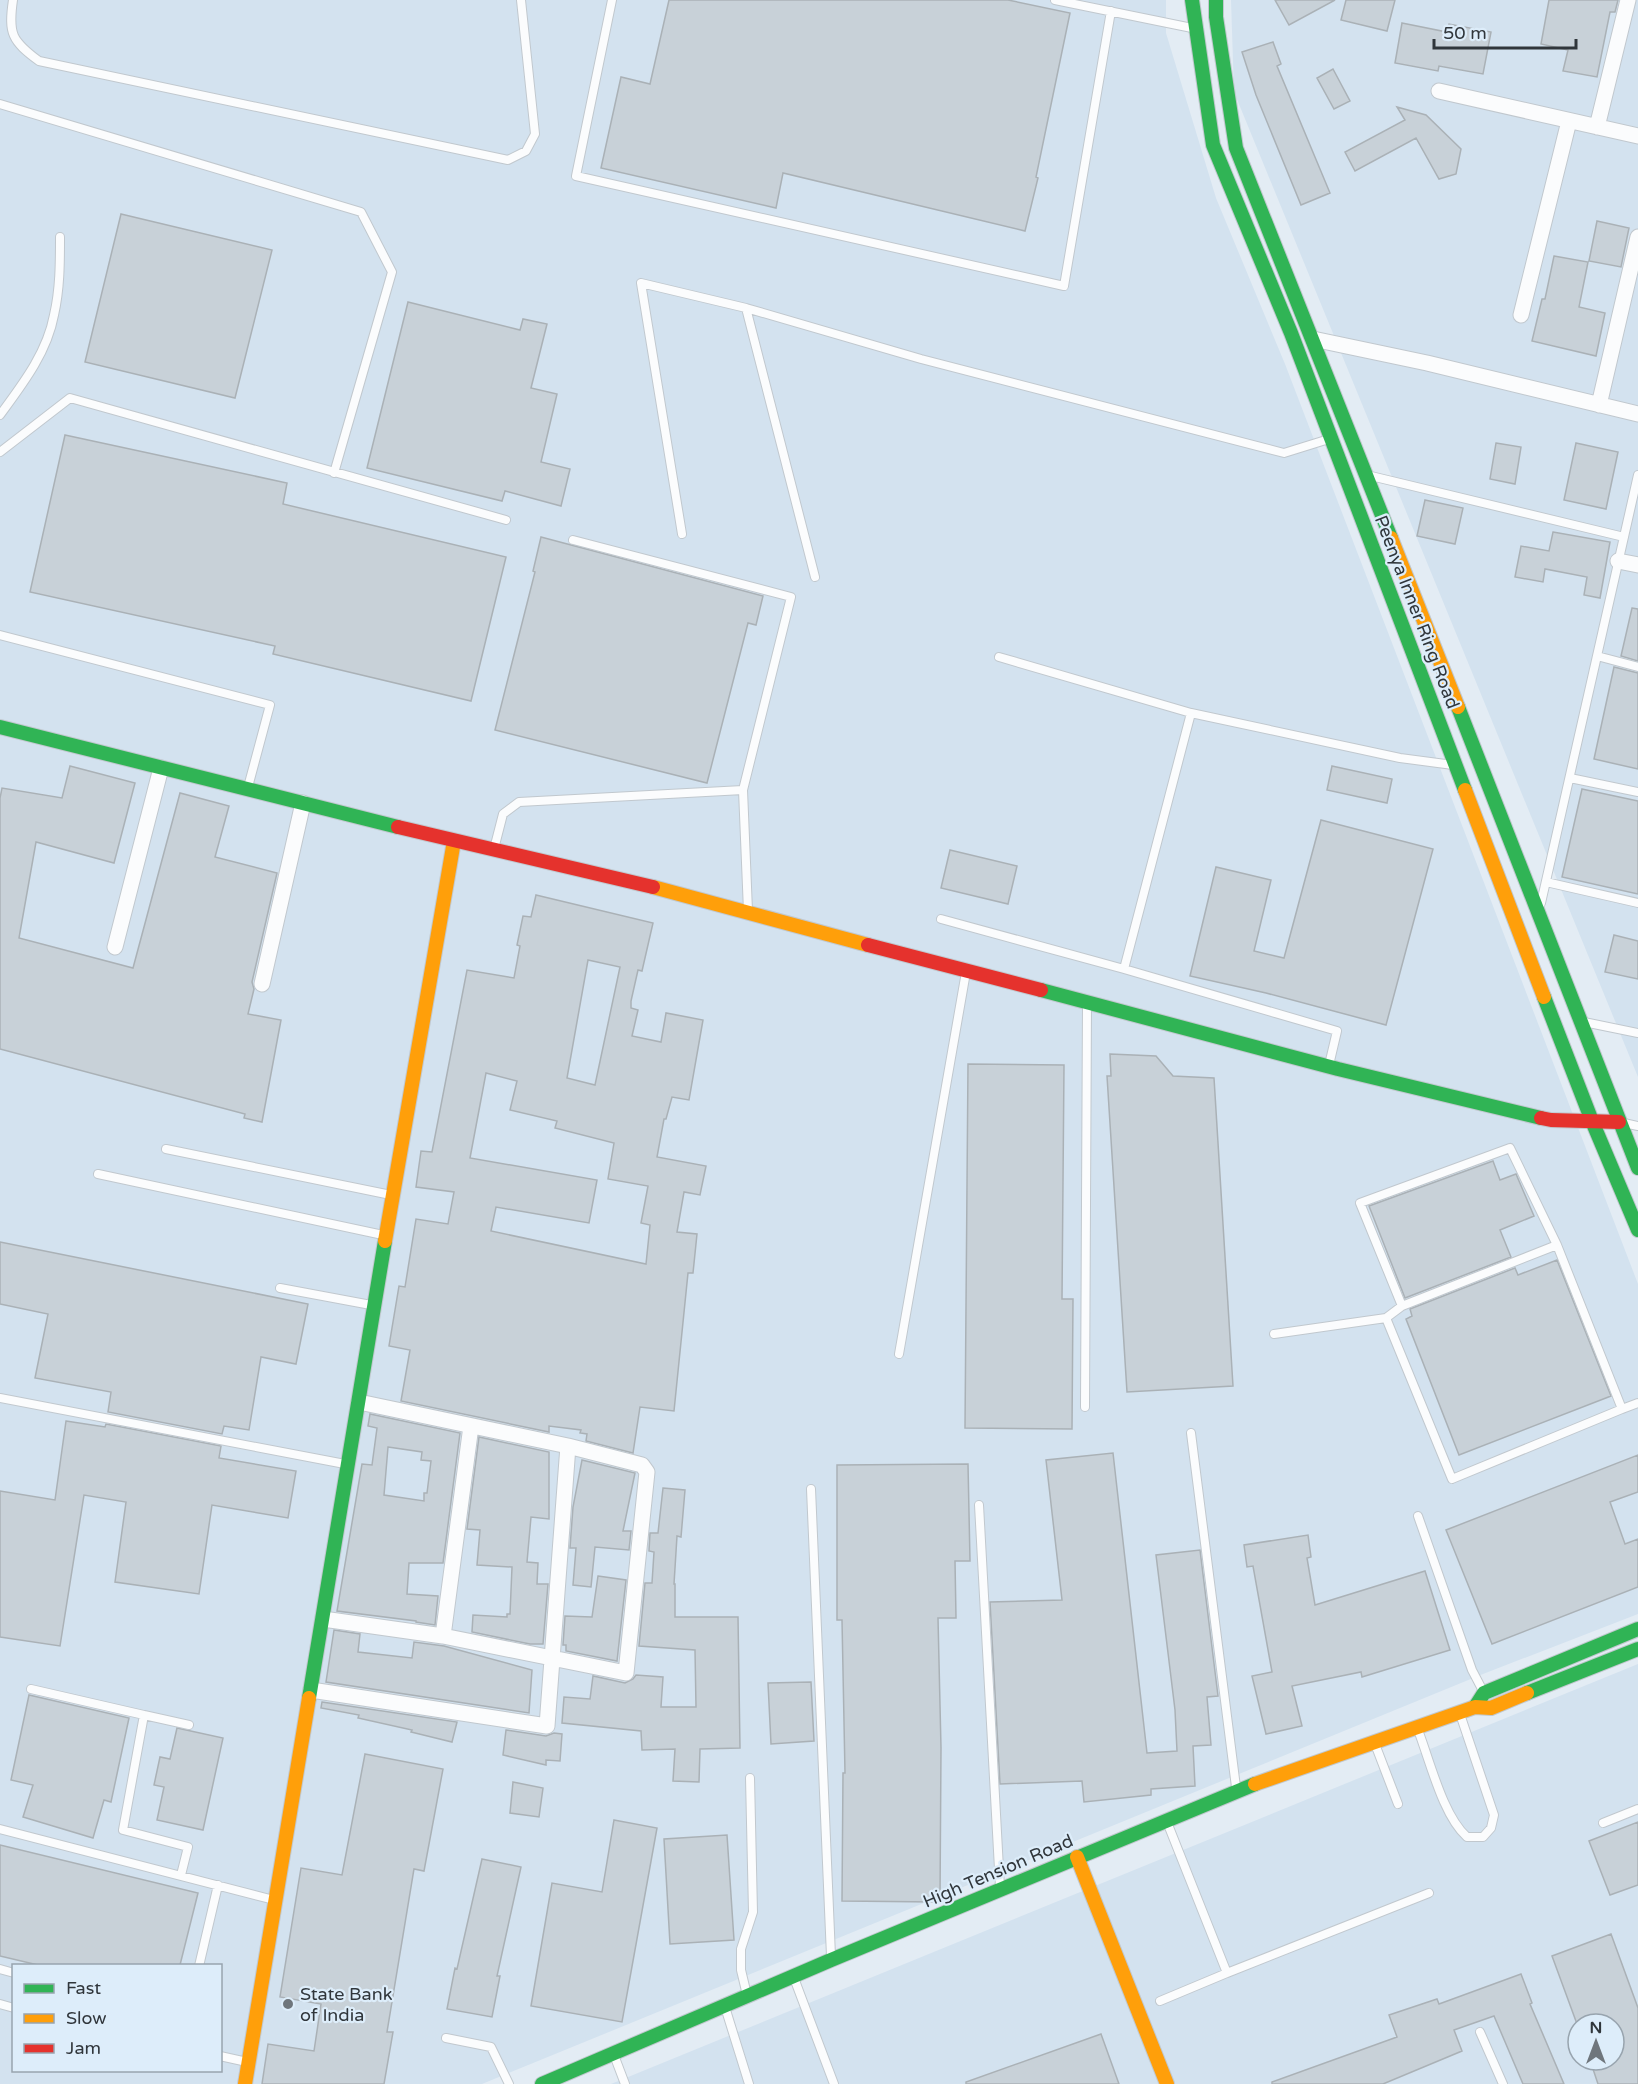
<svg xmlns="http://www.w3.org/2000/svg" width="1638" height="2084" font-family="'Varela Round',sans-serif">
	<rect width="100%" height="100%" fill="#e3ecf4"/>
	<!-- built -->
	<path fill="#d3e2ef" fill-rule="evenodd" d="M0,0H1166V33L1216,198L1285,364L1638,1284V1614L1483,1674L482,2084H0ZM14,1966H220V2070H14Z
		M1231,0H1638V1077L1234,92Z
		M1638,1664V2084H611ZM1578,2024H1614V2060H1578Z"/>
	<!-- building -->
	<path fill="#c8d1d8" stroke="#aab1b6" stroke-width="1.5" fill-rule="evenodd" d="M669,0H1008L1070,13L1036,177L1038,178L1025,231L783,173L776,208L601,168L621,77L650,84Z
		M1275,0H1335L1289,25Z
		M1346,0H1395L1387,31L1341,20Z
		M1549,0H1618L1615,12H1610L1597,77L1563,71L1568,50L1541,44Z
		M1402,23L1447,32L1449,24L1491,32L1483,74L1439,66L1438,71L1395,63Z
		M1273,42L1281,64L1277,66L1330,193L1301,205L1256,95L1242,52Z
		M1333,69L1350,101L1334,109L1317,78Z
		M1397,107L1426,115L1461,149L1456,174L1439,179L1416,138L1355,171L1345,152L1405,120Z
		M121,214L272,250L235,398L85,362Z
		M1597,221L1629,228L1621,267L1589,261Z
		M1554,256L1588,262L1579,307L1605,313L1596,356L1532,341L1542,299H1545Z
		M408,302L520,330L523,319L547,324L531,388L557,394L541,462L570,469L561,506L505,491L502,501L367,468Z
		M65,435L287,483L283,504L506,557L471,701L273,654L275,646L30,592Z
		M1496,443L1521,447L1515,484L1490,479Z
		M1576,443L1618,452L1606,509L1564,500Z
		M1425,500L1463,508L1455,544L1417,536Z
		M1553,532L1610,542L1600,598L1584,595L1587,577L1545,569L1543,582L1515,577L1521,546L1549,551Z
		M541,537L763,596L756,625L748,623L707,783L495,730L535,572L533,571Z
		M1632,608L1638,609V661L1621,656Z
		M1614,667L1638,673V769L1594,759Z
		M70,766L135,783L114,863L36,842L19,938L133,968L180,793L229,806L215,857L277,873L252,982L254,989L248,1014L281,1020L262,1122L244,1118L245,1114L0,1049V798L2,788L62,798Z
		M1332,766L1392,779L1387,803L1327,790Z
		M1582,789L1638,801V894L1562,877Z
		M1321,820L1433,849L1386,1025L1266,993L1190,976L1216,867L1271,880L1254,951L1284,958Z
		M950,850L1017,866L1008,904L941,888Z
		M536,895L653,923L642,971L638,970L631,1001V1008L638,1010L632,1036L661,1042L666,1013L703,1020L689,1100L672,1097L666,1119H664L657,1157L706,1166L700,1195L684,1192L677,1232L697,1234L693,1273H688L674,1411L640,1407L633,1453L586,1441L587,1434L580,1433L581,1430L549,1426V1432L401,1401L410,1350L389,1346L399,1286L405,1287L416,1219L448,1224L454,1192L416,1187L421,1151L432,1152L467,970L514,978L520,946L517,945L523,916L531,917ZM588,960L620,967L595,1085L567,1078ZM486,1073L517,1081L510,1110L557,1121L555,1128L614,1143L608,1179L648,1186L641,1223L650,1225L646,1264L491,1231L496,1207L589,1223L597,1180L470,1158Z
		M1614,935L1638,941V979L1605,972Z
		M1110,1054L1156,1056L1173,1076L1214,1078L1233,1386L1127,1392L1107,1076H1111Z
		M968,1064L1064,1065L1062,1299H1073L1072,1429L965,1428Z
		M1493,1161L1500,1180L1516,1174L1534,1216L1500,1230L1511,1257L1405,1298L1369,1206Z
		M0,1242L308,1304L296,1364L261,1357L249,1430L224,1426L222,1434L108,1412L111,1392L35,1378L48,1314L0,1304Z
		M1557,1260L1611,1396L1459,1455L1406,1319L1412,1316L1410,1309L1515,1268L1518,1275Z
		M370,1414L460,1433L443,1563H409L407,1594L438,1596L435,1625L416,1622V1621L337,1611L362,1464L372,1465L377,1428L368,1426ZM388,1447L422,1452L421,1460L431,1461L427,1493H424V1501L384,1495Z
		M66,1421L105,1427L106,1424L221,1446L219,1458L296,1471L288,1518L212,1505L199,1594L115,1582L126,1502L84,1495L60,1646L0,1637V1491L55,1500Z
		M479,1437L549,1452V1519L531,1517L527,1562L538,1563L537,1584H548L543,1644H530L472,1632L473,1615L507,1617V1614H510L512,1567L477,1565L480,1530L467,1529Z
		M1113,1453L1147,1753L1177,1751L1175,1710L1156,1555L1200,1550L1218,1696L1207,1697L1211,1745L1193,1746L1195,1786L1151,1789V1795L1084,1802L1082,1781L1000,1784L990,1602L1062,1600L1046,1460Z
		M1638,1455V1492L1610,1502L1625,1544L1638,1539V1587L1492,1644L1446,1530Z
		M582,1460L635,1473L623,1531H631L629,1550L595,1547L591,1587L573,1585L576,1548H570L573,1507Z
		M968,1464L970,1561H955L956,1618H938L941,1748L940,1900L936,1902L842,1901L843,1773H845L842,1620H837V1465Z
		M663,1488L685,1490L681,1537L677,1536L674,1584H675V1617H738L740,1748L700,1749L699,1782L673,1781L675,1749L642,1750L641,1731L562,1723L564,1697L590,1699L593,1676L625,1683L633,1679L636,1675L663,1677L661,1707H696L695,1650L639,1646L645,1583H652L654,1552L649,1551L650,1533H658Z
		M1308,1535L1311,1557L1307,1558L1315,1605L1425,1571L1450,1650L1362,1677L1361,1672L1292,1686L1302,1726L1266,1734L1252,1676L1272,1672L1253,1566L1247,1567L1244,1545Z
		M598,1576L626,1580L617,1661L566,1651V1645H563L565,1616L592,1617Z
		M334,1630L360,1634L358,1652L412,1658L414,1642L444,1646L532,1670L529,1713L326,1682Z
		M811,1682L814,1741L771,1744L768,1683Z
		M29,1695L129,1718L111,1802L104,1800L93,1838L23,1817L33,1785L11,1780Z
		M322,1702L457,1722L452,1742L411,1732L412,1730L358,1718L359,1715L321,1708Z
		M177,1728L223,1738L203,1830L157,1820L164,1787L154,1785L160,1757L170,1759Z
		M506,1730L546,1736L554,1733L562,1734L560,1761L546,1760V1765L503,1755Z
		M365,1754L443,1769L424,1871L414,1869L387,2032H393L384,2084H262L268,2044L314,2051L321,2004L280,1997L301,1868L342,1875Z
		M513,1782L543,1788L539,1817L510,1813Z
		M614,1820L657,1828L622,2022L531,2006L552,1883L602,1892Z
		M1638,1822V1885L1610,1895L1589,1841Z
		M727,1835L734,1940L670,1944L664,1839Z
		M0,1845L198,1893L180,1965H38L0,1956Z
		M482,1859L521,1867L497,1976H500L492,2017L447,2009L455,1968L457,1969Z
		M1611,1934L1638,2008V2084H1598L1590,2060H1614V2024H1577L1552,1956Z
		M1521,1974L1532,2003L1530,2004L1564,2084H1523L1494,2016L1454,2030L1462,2051L1383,2084H1272V2082L1397,2037L1389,2015L1437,1999L1439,2004Z
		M1101,2034L1119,2084H966V2082Z"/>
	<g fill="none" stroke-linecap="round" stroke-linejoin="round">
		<defs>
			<path id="lane" d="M13,0C8,34 12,41 39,61L508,160L526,151L535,134L521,0
				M612,0L576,176L1064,286L1111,11
				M1055,0L1192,28
				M0,104L361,212L392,272L334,473
				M746,308L815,577
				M0,415C22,385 47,353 54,315C60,289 60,263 60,237
				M0,452L70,398L506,520
				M1371,476L1624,537
				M682,534L641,283L746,308L921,359L1284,453L1329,439
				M573,540L791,597L743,790L748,911
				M0,635L270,705L248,787
				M1597,656L1638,667
				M999,657L1191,713L1400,758L1453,765
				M1570,778L1638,792
				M494,849L503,814L519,802L743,790
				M1546,882L1638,903
				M1541,903L1638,475
				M941,919L1124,969L1191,713
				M1124,969L1337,1031L1329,1065
				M1584,1022L1638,1033
				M1624,1123L1638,1126
				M166,1149L391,1195
				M98,1174L383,1235
				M280,1288L371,1305
				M1402,1306L1557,1245
				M1274,1334L1386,1318L1452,1479L1622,1409L1557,1245L1510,1148L1360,1203L1402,1306L1386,1318
				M899,1354L966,972
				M0,1398L345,1464
				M1085,1407L1087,1004
				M1622,1409L1638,1403
				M1191,1433L1236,1787
				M811,1489L831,1956
				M979,1505L1000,1887
				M1418,1516L1472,1670L1483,1691
				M31,1689L144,1715L123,1830L188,1847L181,1875
				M144,1715L189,1725
				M1418,1730C1430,1761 1443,1816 1467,1837H1483L1491,1828L1494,1815L1460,1714
				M1375,1744L1398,1804
				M1167,1822L1227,1973L1429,1893
				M1603,1823L1638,1809
				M0,1829L274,1900
				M199,1966L218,1885
				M0,1969L14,1973
				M794,1978L834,2084
				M747,1995L741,1970V1949L753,1912L750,1778
				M1160,2001L1227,1973
				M0,2004L14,2008
				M725,2007L749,2084
				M1480,2032L1503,2084
				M446,2038L491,2047L509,2084
				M614,2055L625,2084
				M220,2056L247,2062"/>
			<path id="street" d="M1439,91L1638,136
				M1597,127L1628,0
				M1521,315L1569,121
				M1313,339L1427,363L1638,414
				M1599,405L1638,237
				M1618,561L1638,565
				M115,947L161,768
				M262,984L303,803
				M323,1619L443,1636L626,1673L647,1472L642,1465L568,1446
				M443,1636L471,1426
				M311,1690L547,1726L568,1446L359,1402"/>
			<path id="fast" d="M1192,0L1213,145L1291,333L1465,790
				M1216,0V17L1236,148L1391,538
				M1458,707L1638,1168
				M0,727L398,827
				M1041,990L1338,1069L1541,1118
				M1544,997L1592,1121L1638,1230
				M1527,1693L1638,1649
				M309,1698L385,1241
				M1475,1707L1484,1693L1638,1629
				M542,2084L831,1960L1255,1784"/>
			<path id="slow" d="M1391,538L1458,707
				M1465,790L1544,997
				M653,887L868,945
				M385,1241L454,841
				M1255,1784L1475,1707L1491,1708L1527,1693
				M1077,1857L1167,2084
				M245,2084L309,1698"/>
			<path id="jam" d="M398,827L653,887
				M868,945L1041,990
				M1541,1118L1551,1120L1619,1122"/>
		</defs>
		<!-- lane casing -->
		<use href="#lane" stroke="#c1c8ce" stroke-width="10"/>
		<!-- street casing -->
		<use href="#street" stroke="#c1c8ce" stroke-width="17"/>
		<!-- fast casing -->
		<use href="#fast" stroke="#c1c8ce" stroke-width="16"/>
		<!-- slow casing -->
		<use href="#slow" stroke="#c1c8ce" stroke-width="16"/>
		<!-- jam casing -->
		<use href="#jam" stroke="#c1c8ce" stroke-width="16"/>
		<!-- lane -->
		<use href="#lane" stroke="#fbfcfd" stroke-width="8"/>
		<!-- street -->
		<use href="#street" stroke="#fbfcfd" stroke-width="15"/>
		<!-- fast -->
		<use href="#fast" stroke="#30b455" stroke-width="14"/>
		<!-- slow -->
		<use href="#slow" stroke="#ff9f0a" stroke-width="14"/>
		<!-- jam -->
		<use href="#jam" stroke="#e5322d" stroke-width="14"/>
	</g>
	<!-- markers -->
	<circle fill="#6f767c" stroke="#ddedfa" stroke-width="2" cx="288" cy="2004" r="6"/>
	<g text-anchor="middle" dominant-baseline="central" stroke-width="4.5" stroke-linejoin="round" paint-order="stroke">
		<!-- street labels -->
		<g font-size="18" fill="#30363b" stroke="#ddedfa">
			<text transform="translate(1417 612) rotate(69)">Peenya Inner Ring Road</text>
			<text transform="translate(998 1871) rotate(-23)">High Tension Road</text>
		</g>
		<!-- poi labels -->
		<g font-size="18" fill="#30363b" stroke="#ddedfa" text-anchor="start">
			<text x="300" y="1994">State Bank<tspan x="300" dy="21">of India</tspan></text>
		</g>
	</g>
	<!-- legend -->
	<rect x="12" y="1964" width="210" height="108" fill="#ddedfa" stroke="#98a4ae" stroke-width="1.5"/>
	<rect x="24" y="1984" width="30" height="9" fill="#30b455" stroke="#98a4ae" stroke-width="1.5"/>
	<text x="66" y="1994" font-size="18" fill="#30363b">Fast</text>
	<rect x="24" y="2014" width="30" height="9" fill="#ff9f0a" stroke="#98a4ae" stroke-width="1.5"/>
	<text x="66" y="2024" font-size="18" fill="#30363b">Slow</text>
	<rect x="24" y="2044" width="30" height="9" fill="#e5322d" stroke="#98a4ae" stroke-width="1.5"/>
	<text x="66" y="2054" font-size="18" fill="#30363b">Jam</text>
	<!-- north arrow -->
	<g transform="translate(1596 2042)"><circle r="28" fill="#ddedfa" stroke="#98a4ae" stroke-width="1.5"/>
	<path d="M0-4.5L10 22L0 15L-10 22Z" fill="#6f767c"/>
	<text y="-9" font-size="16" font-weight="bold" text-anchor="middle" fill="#30363b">N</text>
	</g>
	<!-- scale -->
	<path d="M1434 39v9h142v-9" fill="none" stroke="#30363b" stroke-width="3"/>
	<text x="1443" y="39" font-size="18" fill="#30363b" stroke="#ddedfa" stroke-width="4.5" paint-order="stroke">50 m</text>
</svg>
